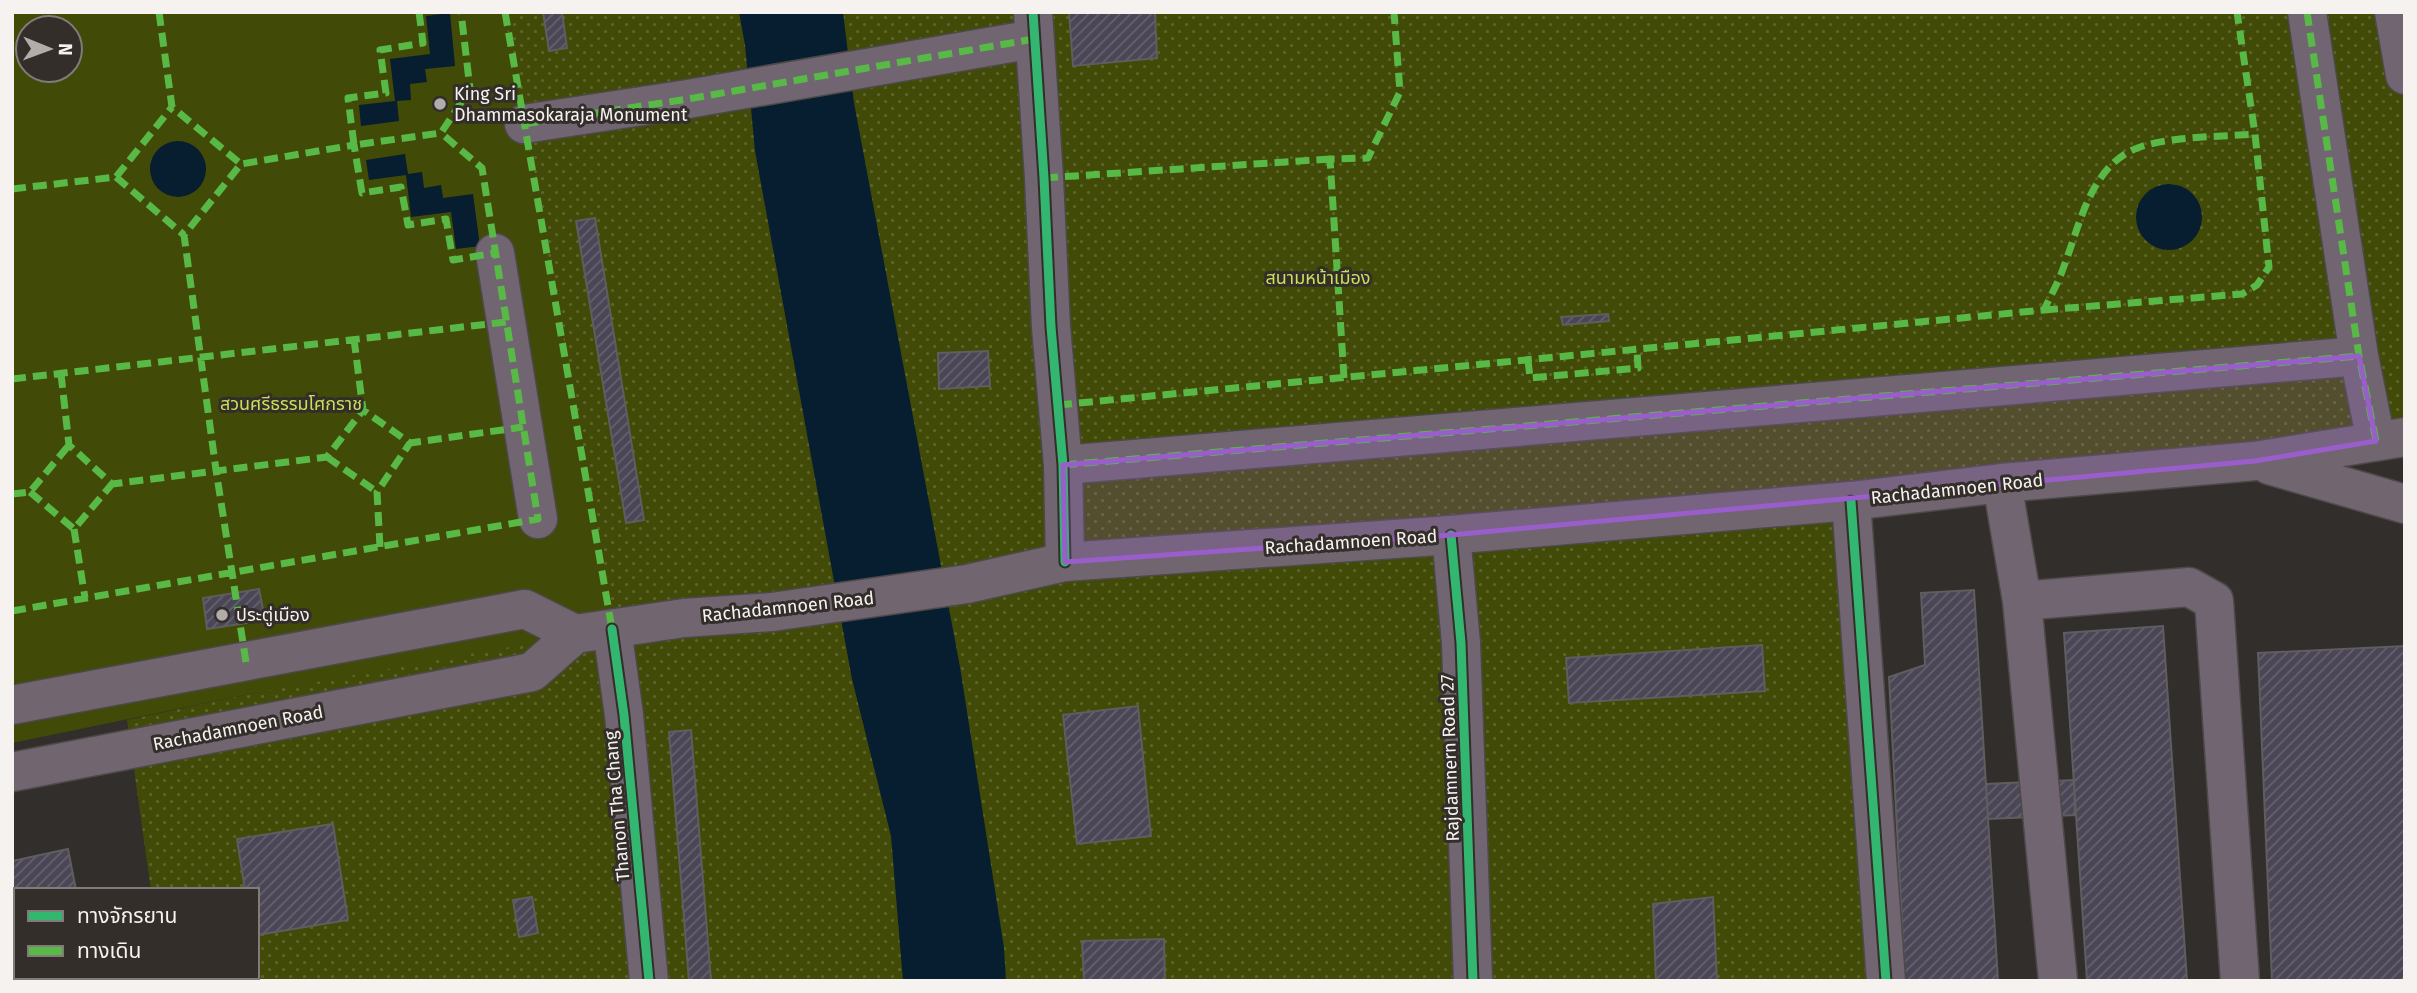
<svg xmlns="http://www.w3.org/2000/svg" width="2417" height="993" font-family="'Fira Sans','Noto Sans Thai',sans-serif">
	<defs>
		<pattern id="park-dots" width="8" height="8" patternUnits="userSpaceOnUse" patternTransform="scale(1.75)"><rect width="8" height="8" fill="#424a07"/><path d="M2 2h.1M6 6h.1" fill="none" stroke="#5e652b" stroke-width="1.8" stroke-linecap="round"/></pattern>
		<pattern id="building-hatch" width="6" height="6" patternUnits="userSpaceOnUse" patternTransform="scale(1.75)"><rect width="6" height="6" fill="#4b4655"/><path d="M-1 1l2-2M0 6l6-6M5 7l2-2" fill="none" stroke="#66616e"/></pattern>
	</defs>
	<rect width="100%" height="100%" fill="#312e2c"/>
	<!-- green -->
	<path fill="#424a07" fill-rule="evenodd" d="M12,12H504L618,636L250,694L12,743ZM28,28H70V70H28Z"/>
	<!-- park -->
	<path fill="url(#park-dots)" d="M504,12H2393L2405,82V437L1851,501L1886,981H186L185,977H257V890H151L127,720L250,694L616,628Z"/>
	<!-- water -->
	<path fill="#071d30" d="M739,12H843L854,103L960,667L1004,948L1006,981H903L891,836L852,679L755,151L745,45Z
		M450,13L455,66L425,69L427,82L410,84L411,100L397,101L399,121L361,126L359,105L395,101L390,59L430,54L426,16Z
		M150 169a28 28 0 1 1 56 0a28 28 0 1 1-56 0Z
		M405,154L408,174L422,172L424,188L441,185L443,198L473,194L480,246L456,249L451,212L411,217L406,175L369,180L366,160Z
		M2136 217a33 33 0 1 1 66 0a33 33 0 1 1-66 0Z"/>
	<!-- building -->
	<path fill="url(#building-hatch)" stroke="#5f5d5e" stroke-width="2" d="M543,12H562L567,48L549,51Z
		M1069,12H1155L1157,58L1073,66Z
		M595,218L644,520L626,523L576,221Z
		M1608,314L1609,321L1563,325L1561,317Z
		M988,351L990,386L939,389L938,353Z
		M259,589L265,620L207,629L203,598Z
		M1974,590L1998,981H1905L1889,677L1925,665L1921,593Z
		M2163,626L2187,981H2087L2064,633Z
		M1762,645L1765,691L1569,703L1566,658Z
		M2405,646V981H2272L2258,653Z
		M1138,706L1151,836L1077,844L1063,715Z
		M691,730L711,981H689L669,732Z
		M2074,780L2075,815L1988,819L1986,784Z
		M333,824L348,920L257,935V890H245L237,839Z
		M68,849L76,890H16V959L12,960V861Z
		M532,897L538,933L519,937L513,900Z
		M1713,897L1717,981H1656L1653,904Z
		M1164,939L1165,981H1084L1082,941Z"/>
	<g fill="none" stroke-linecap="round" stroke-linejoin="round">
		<defs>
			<path id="minor" d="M1033,12L1044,178L1051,327L1063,465L1065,562
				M2307,12L2359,356L2376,441
				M2394,12L2405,75
				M524,124L688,99L1034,39
				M495,253L538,519
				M1063,465L2359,356
				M2002,483L2022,601L2058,981
				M1851,501L1886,981
				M1451,535L1461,643L1473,981
				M2022,601L2189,587L2214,601L2240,981
				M612,629L624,715L649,981"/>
			<path id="major" d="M2269,465L2405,504
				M12,705L525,609L575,634
				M12,772L532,672L575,634L684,618L772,612L967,584L1065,562L1438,536L1851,501L2002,483L2255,461L2405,437"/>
		</defs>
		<!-- minor casing -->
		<use href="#minor" stroke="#4c4948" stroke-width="41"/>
		<!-- major casing -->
		<use href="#major" stroke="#4c4948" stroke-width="41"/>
		<!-- minor -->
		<use href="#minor" stroke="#716571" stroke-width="38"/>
		<!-- major -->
		<use href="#major" stroke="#716570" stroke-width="38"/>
		<!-- quiet -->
		<path stroke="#58b947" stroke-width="7" stroke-dasharray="14 7" stroke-linecap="butt" d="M159,12L172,107L241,164
			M419,12L423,43L380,50L386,93L348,98L354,145L441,133L470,89L461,12
			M505,12L612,629
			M2307,12L2359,356L2376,441
			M524,124L688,99L1034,39
			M116,177L184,235
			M1044,178L1330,159
			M12,189L116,177L172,107
			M2044,310L2242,294L2257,285L2269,267L2255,134L2237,12
			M354,339L363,410L410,443L523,427
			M1528,360L1530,378L1638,368L1637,350
			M61,374L69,445L112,484L327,457L363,410
			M1344,378L1330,159L1368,158L1400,92L1394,12
			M12,379L506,322
			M1058,405L2044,310C2051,295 2059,281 2064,266C2081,222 2091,162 2143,146C2178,136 2218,137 2255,134
			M327,457L377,492
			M1063,465L2359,356
			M30,492L74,529L112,484
			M12,494L30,492L69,445
			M74,529L85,598
			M380,547L377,492L410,443
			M12,611L538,519L482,168L441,133
			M246,662L216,470L184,235L241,164L354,145L362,193L401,187L408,225L446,219L453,260L495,253"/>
		<defs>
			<path id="cycleway" d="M1033,12L1044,178L1051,327L1063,465L1065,562
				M1851,501L1886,981
				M1451,535L1461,643L1473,981
				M612,629L624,715L649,981"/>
		</defs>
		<!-- cycleway casing -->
		<use href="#cycleway" stroke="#332e2a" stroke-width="13"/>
		<!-- cycleway -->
		<use href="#cycleway" stroke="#33b770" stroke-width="9"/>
	</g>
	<!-- marked area -->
	<path fill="#9a5ecb" fill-opacity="0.2" stroke="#9a5ecb" stroke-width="5" stroke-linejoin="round" d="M2359,356L2376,441L2255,461L1451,535L1065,562L1063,465Z"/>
	<!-- markers -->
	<g fill="#b1adab" stroke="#332e2a" stroke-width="2.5">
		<circle cx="440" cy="104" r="7"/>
		<circle cx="222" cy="615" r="7"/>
	</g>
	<g text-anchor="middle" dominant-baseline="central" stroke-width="6" stroke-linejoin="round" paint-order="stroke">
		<!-- poi labels -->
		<g font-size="18" fill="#f6f2f0" stroke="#332e2a" text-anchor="start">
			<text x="454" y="94">King Sri<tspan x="454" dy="21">Dhammasokaraja Monument</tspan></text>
			<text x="236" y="615">ประตู่เมือง</text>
		</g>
		<!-- park labels -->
		<g font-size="18" fill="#ccdf58" stroke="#332e2a">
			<text x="1318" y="278">สนามหน้าเมือง</text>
			<text x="291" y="404">สวนศรีธรรมโศกราช</text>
		</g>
		<!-- street labels -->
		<g font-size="18" fill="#f6f2f0" stroke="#332e2a">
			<text transform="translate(1957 489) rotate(-6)">Rachadamnoen Road</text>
			<text transform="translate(1351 542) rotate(-4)">Rachadamnoen Road</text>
			<text transform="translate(788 607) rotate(-6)">Rachadamnoen Road</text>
			<text transform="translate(238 728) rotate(-11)">Rachadamnoen Road</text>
			<text transform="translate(1450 758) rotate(-92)">Rajdamnern Road 27</text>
			<text transform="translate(617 806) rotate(-95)">Thanon Tha Chang</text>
		</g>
	</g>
	<!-- border -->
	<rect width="2417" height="993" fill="none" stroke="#f6f2f0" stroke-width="28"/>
	<!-- legend -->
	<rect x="14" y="888" width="245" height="91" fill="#332e2a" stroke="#817c79" stroke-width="2"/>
	<rect x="28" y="911" width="35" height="10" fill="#33b770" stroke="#817c79" stroke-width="2"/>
	<text x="77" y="923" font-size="21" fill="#f6f2f0">ทางจักรยาน</text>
	<rect x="28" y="946" width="35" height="10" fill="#58b947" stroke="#817c79" stroke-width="2"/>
	<text x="77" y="958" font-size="21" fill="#f6f2f0">ทางเดิน</text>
	<!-- north arrow -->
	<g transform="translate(49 49) rotate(91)"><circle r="33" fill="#332e2a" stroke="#817c79" stroke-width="2"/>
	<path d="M0-5L12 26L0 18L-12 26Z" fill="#b1adab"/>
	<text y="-10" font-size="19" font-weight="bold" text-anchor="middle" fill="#f6f2f0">N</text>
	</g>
</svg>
